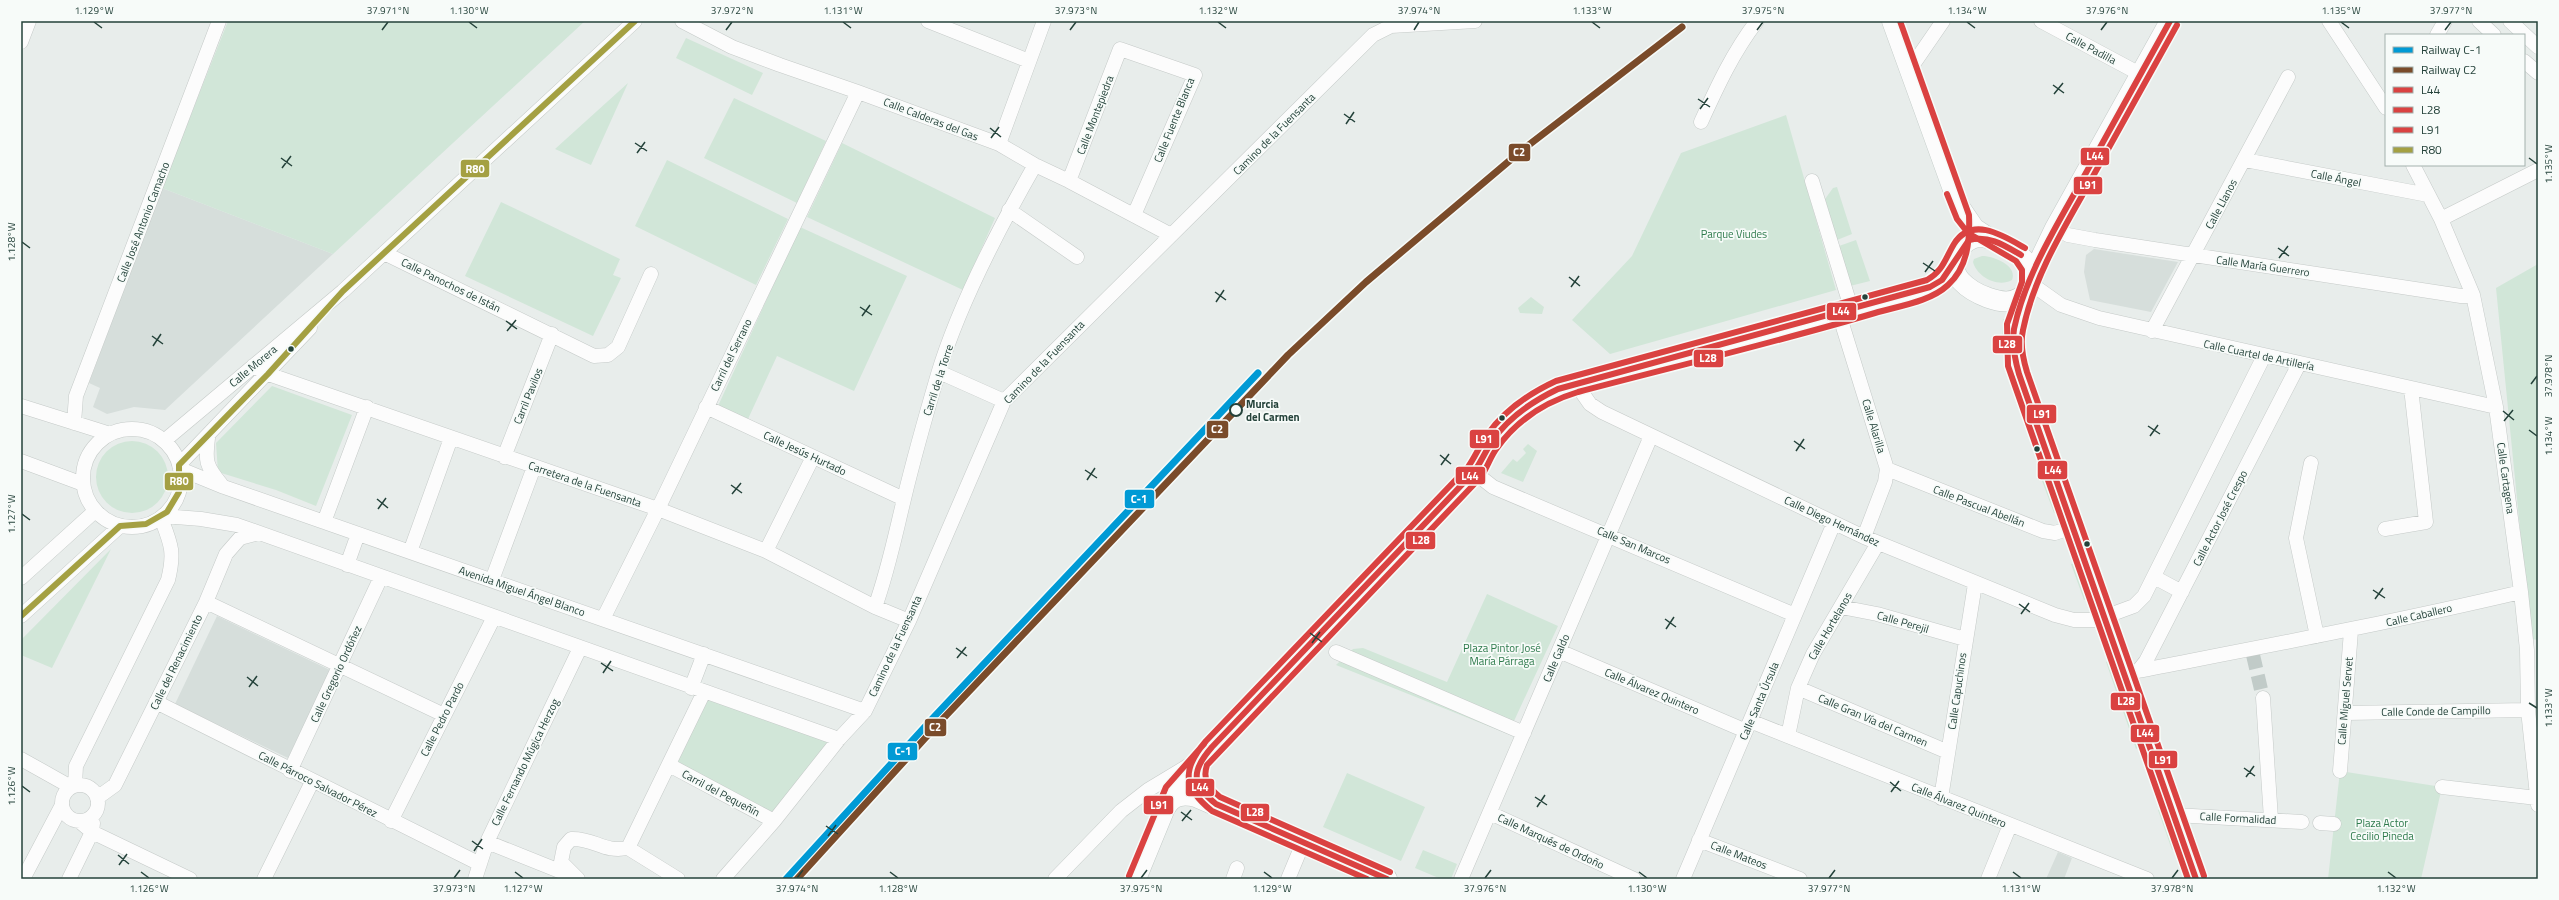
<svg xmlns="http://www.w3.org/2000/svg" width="2559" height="900" font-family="'Titillium Web',sans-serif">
	<rect width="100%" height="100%" fill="#e8edeb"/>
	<!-- built -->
	<path fill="#d6dedb" d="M162,188L333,254L165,410L134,407L107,414L93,407L100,388L89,383Z
		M2094,249L2178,262L2151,312L2090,300L2084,272L2086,255Z
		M217,616L330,670L288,758L175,704Z
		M2058,852L2072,858L2064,879H2046Z"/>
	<!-- green -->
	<path fill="#d1e6d8" d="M228,21H585L333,254L162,188Z
		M686,38L763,73L752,95L676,58Z
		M628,83L591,165L555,149Z
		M734,98L826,141L797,203L704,158Z
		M1786,115L1836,290L1610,354L1572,320L1632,256L1681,153Z
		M842,143L995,218L963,290L807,217Z
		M667,160L788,219L756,285L635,226Z
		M1837,187L1852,234L1837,240L1825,199L1833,188Z
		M501,202L620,259L613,275L621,278L593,336L465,276Z
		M800,227L907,276L854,391L777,356L748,419L718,406Z
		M1856,240L1870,281L1850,286L1839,246Z
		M1982,256C1993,256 2018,265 2012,280C1998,288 1977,277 1973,262L1974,259Z
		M2538,264V640L2531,639L2496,288Z
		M1531,297L1544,307L1542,314L1520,313L1518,308Z
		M2003,319L2006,320L2004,350H2001Z
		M272,386L352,415L316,506L276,490L218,472L216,443Z
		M96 477a36 36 0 1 1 72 0a36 36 0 1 1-72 0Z
		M1528,444L1537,451L1523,482L1501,473L1513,459L1517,462L1526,453L1523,449Z
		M2045,477L2057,512L2054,513L2041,478Z
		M111,549L52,668L21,655V640Z
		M2075,563L2087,599L2084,600L2071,564Z
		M1487,594L1558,626L1508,734L1336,665L1353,649L1363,648L1447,682Z
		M2109,661L2140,747L2136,749L2106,662Z
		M704,692L839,739L774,821L669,765Z
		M2340,771L2442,787L2421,879H2328Z
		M1347,773L1425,807L1401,861L1323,827Z
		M2161,809L2175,849L2172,850L2158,810Z
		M1423,850L1457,864L1451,879H1441L1415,868Z"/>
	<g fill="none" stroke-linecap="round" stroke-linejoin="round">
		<!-- street-tunnel -->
		<path stroke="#c1cbc8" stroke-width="14" stroke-dasharray="14 7" stroke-linecap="butt" d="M2253,655L2263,698"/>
		<defs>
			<path id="street" d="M682,21L732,47L780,65L858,92L999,144L1035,165L1069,181L1171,235
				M928,21L1029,61
				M2041,21L2140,74
				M2329,21L2386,108
				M2479,21L2494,35
				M2510,21L2538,47
				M2437,35L2445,21
				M21,42L29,21
				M2524,61L2538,73
				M1910,69L1943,21
				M1701,122C1717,87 1733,52 1757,21
				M999,144L1044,21
				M2245,160L2428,195
				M2413,165L2441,219L2473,295L2496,407L2521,592L2527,650L2528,710L2538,805
				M1069,181L1120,49L1195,75L1134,215
				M1812,181L1852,311
				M1009,210L1077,257
				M2441,219L2538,170
				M2055,228L2068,235L2095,240L2461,296L2473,295
				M384,253L594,356L608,355L618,347L651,274
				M2030,283L2061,305L2099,318L2496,407
				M1839,314L1887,469L1885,482L1864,537
				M2152,331L2288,77
				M253,366L268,374L658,509L766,551L875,607L909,621
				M939,372L1004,401
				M1576,384L1590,404L1602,412L1864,537L2055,615L2074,620H2096L2134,606L2144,596L2264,356
				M21,406L110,434
				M706,407L904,499
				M74,423L76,396L219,21
				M83 478a49 49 0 1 1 98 0a49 49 0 1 1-98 0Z
				M208,438C205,461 206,466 221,484
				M164,441L343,291L635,21
				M504,457L552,334
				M21,461L83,484
				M2311,463L2296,538L2317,636
				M179,465L310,328
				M180,469L224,487L865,711
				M1887,469L2043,531L2055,533L2073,527
				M1474,472L1493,487L1795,615
				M163,516L201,519L237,525L839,739
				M324,522L367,407
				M2385,529L2426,522L2411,388
				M766,551L813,457
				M410,552L451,438
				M347,565L358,534
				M2154,577L2182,592
				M21,578L95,511
				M492,580L534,467
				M206,602L444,715
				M875,607C888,571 895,536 904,499C914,457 926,415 938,374C959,304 999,228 1035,165
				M1841,607L1877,614L1965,639
				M21,616L120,526
				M603,619L658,509L858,92
				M1559,651L1746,731
				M1336,652L1524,733
				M2138,671L2146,661L2299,364
				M2125,676L2138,671C2266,646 2394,622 2521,592
				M691,688L704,654
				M1798,688L1948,752
				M2263,698L2271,819
				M156,702L480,864
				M2345,713L2528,710
				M1750,721L2147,879
				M1788,736L1798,688L1813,654L1878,543
				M21,759L71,787
				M669,765L774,821
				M290,771L381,577
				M2340,771L2351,631
				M75,785L76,766L168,580C175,552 171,544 161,518
				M62 803a18 18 0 1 1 36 0a18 18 0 1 1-36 0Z
				M2442,787L2537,798
				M97,798L115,785L206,602L226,554L240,538L259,533
				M1941,798L1975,584
				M1490,813L1634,879
				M2174,815L2302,822
				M79,821L92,832L190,879
				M391,821L494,617
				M2320,823L2334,824
				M1699,840L1800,879
				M487,842L572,876
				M628,848L704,692
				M23,879L62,805
				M69,879L92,832L93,823
				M264,879L312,782
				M475,879L487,842L580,648
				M578,879L561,862L564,847L571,839C595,838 603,853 628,848L678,879
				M723,879L774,821L839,739L865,711L909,621L1004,401L1373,35L1391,26L1475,21
				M1055,879L1121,811L1148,790L1191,764
				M1233,879L1237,868
				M1288,879L1303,843
				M1461,879L1651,436
				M1683,879L1834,523
				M1988,879L2010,825"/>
			<path id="secondary" d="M1892,21L1959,206L1974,228L1989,238
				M1978,237C2005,237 2057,274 2019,298C2003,308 1972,293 1961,281C1946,264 1959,241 1978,237Z
				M2031,278L2055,228L2170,21
				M2025,292L2014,331L2016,364L2196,879
				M1166,807C1173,795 1183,794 1196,797L1387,879
				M1136,879L1168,801L1184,777L1464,483C1475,471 1480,460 1488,447C1504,421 1531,401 1558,389L1932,287L1943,279L1955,261"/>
		</defs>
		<!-- street casing -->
		<use href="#street" stroke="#c5cac8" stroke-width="15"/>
		<!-- secondary casing -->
		<use href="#secondary" stroke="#c3cbc8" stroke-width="21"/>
		<!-- street -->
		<use href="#street" stroke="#fcfcfc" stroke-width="14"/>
		<!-- secondary -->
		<use href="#secondary" stroke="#fcfcfc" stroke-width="20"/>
		<defs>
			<path id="bus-1" d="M2170,21C2141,74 2111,127 2082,180C2056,227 2025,276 2014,329C2012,343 2015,360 2019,374L2196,879
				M1387,879L1216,804C1191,784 1191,771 1212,747L1474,472C1481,462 1486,450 1493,440C1509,417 1533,401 1558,389L1930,287L1942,280L1969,240C1989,235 2004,245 2021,255"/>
			<path id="bus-2" d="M1947,194L1957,219L1968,233L2016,261L2022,270V282L2007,324L2008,366L2188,879
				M1390,872L1220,797C1209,788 1202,780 1207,765L1480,478C1487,469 1490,457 1497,448C1517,420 1545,402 1578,392C1677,366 1777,342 1875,313C1898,306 1930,302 1948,285C1968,267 1970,240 1969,215L1900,21"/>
			<path id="bus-3" d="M2177,25C2147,79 2117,133 2087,187C2062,231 2033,279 2023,330C2020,343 2023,359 2027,372L2204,876
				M1129,876L1166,787L1204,744
				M1367,879L1212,811C1182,787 1182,769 1206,741L1468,467C1475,457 1480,445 1487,435C1504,411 1530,393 1556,381L1927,280C1943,271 1945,259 1954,244C1972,215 2004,236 2025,248"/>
			<path id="bus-4" d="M21,616L120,526L146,524L167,512L179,492V465L268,374L343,291L635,21"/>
		</defs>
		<!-- bus-1 casing -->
		<use href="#bus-1" stroke="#f7fbf9" stroke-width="9"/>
		<!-- bus-2 casing -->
		<use href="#bus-2" stroke="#f7fbf9" stroke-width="9"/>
		<!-- bus-3 casing -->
		<use href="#bus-3" stroke="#f7fbf9" stroke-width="9"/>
		<!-- bus-4 casing -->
		<use href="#bus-4" stroke="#f7fbf9" stroke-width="9"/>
		<!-- bus-1 -->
		<use href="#bus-1" stroke="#da4241" stroke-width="6"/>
		<!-- bus-2 -->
		<use href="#bus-2" stroke="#da4241" stroke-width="6"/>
		<!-- bus-3 -->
		<use href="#bus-3" stroke="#da4241" stroke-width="6"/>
		<!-- bus-4 -->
		<use href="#bus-4" stroke="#a4a042" stroke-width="6"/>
		<defs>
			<path id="rail-1" d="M786,879L932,719L1258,373"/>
			<path id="rail-2" d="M797,879L938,724L1288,355L1366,282L1521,151L1682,27"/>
		</defs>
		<!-- rail-1 casing -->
		<use href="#rail-1" stroke="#f7fbf9" stroke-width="10"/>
		<!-- rail-2 casing -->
		<use href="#rail-2" stroke="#f7fbf9" stroke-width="10"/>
		<!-- rail-1 -->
		<use href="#rail-1" stroke="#009ad5" stroke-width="7"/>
		<!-- rail-2 -->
		<use href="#rail-2" stroke="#7a4b2a" stroke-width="7"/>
	</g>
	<!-- ticks -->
	<path fill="none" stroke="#24423a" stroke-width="1.5" d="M94,22L102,28M469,22L477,28M843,22L851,28M1218,22L1226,28M1592,22L1600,28M1967,22L1975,28M2341,22L2349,28M382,30L388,22M726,30L732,22M1070,30L1076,22M1414,30L1419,22M1757,30L1763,22M2101,30L2107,22M2445,30L2451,22M2053,85L2064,93M2054,94L2063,83M1698,99L1710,107M1700,109L1708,98M1344,114L1355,122M1346,124L1354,112M990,128L1001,137M991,138L999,127M635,143L647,151M637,153L645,142M281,158L292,166M2529,158L2537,164M282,168L291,156M22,242L30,248M2278,248L2289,256M2279,258L2288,246M1923,263L1935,271M1925,272L1933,261M1569,277L1580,286M1571,287L1579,276M1215,292L1226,300M1216,302L1224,290M860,307L872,315M862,316L870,305M506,321L517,329M507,331L516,320M152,336L163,344M153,346L161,334M2531,384L2537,376M2503,411L2514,420M2504,421L2513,410M2148,426L2160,434M2529,430L2537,436M2150,436L2158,425M1794,441L1805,449M1796,451L1804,439M1440,455L1451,464M1441,465L1449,454M1085,470L1097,478M1087,480L1095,468M731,485L742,493M732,494L741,483M377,499L388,508M378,509L386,498M22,514L30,520M2373,590L2385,598M2375,599L2383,588M2019,604L2030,612M2021,614L2029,603M1665,619L1676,627M1666,629L1674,617M1310,633L1322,642M1312,643L1320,632M956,648L967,656M957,658L966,647M601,663L613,671M603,673L611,661M247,677L258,686M249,687L257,676M2529,703L2537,708M2244,768L2255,776M2246,777L2254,766M1890,782L1901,791M22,786L30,792M1891,792L1899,781M1535,797L1547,805M1537,807L1545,795M1181,812L1192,820M1182,821L1191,810M826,826L838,834M828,836L836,825M472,841L483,849M474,851L482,839M118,855L129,864M119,865L127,854M141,872L149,878M515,872L523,878M890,872L898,878M1264,872L1272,878M1639,872L1647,878M2013,872L2021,878M2388,872L2396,878M454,878L460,870M797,878L803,870M1141,878L1147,870M1485,878L1491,870M1829,878L1835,870M2172,878L2178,870"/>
	<!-- markers -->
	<g fill="#24423a" stroke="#f7fbf9" stroke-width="1.5">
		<circle cx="1865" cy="297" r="3.5"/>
		<circle cx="291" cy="349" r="3.5"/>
		<circle cx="1502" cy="418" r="3.5"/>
		<circle cx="2037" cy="449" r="3.5"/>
		<circle cx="2087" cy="544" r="3.5"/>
	</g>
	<circle fill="#f7fbf9" stroke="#24423a" stroke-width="2" cx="1236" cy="410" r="6"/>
	<g text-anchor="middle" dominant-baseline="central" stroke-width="3.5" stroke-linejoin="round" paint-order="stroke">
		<!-- street labels -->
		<g font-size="11" fill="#24423a" stroke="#f7fbf9">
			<text transform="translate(2091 48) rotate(28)">Calle Padilla</text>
			<text transform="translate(1095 115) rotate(-69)">Calle Montepiedra</text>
			<text transform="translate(931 119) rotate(21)">Calle Calderas del Gas</text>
			<text transform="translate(1174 120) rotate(-68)">Calle Fuente Blanca</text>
			<text transform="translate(1274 134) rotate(-45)">Camino de la Fuensanta</text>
			<text transform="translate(2336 178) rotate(11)">Calle Ángel</text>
			<text transform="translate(2221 204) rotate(-62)">Calle Llanos</text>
			<text transform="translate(143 222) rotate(-69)">Calle José Antonio Camacho</text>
			<text transform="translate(2263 266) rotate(8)">Calle María Guerrero</text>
			<text transform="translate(451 285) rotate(26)">Calle Panochos de Istán</text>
			<text transform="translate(731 355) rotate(-64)">Carril del Serrano</text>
			<text transform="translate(2259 355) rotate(12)">Calle Cuartel de Artillería</text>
			<text transform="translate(1044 362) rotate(-46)">Camino de la Fuensanta</text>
			<text transform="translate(253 366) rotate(-40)">Calle Morera</text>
			<text transform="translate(938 380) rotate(-72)">Carril de la Torre</text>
			<text transform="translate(528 396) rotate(-68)">Carril Pavilos</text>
			<text transform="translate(1874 426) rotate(73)">Calle Alarilla</text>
			<text transform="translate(805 453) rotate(25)">Calle Jesús Hurtado</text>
			<text transform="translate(2506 478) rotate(82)">Calle Cartagena</text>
			<text transform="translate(585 484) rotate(19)">Carretera de la Fuensanta</text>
			<text transform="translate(1979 506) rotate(21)">Calle Pascual Abellán</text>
			<text transform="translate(2220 518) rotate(-63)">Calle Actor José Crespo</text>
			<text transform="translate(1832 521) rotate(25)">Calle Diego Hernández</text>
			<text transform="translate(1634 545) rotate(23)">Calle San Marcos</text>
			<text transform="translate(522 591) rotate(19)">Avenida Miguel Ángel Blanco</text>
			<text transform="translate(2419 615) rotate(-13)">Calle Caballero</text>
			<text transform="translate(1903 622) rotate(16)">Calle Perejil</text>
			<text transform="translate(1830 626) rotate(-60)">Calle Hortelanos</text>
			<text transform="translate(895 646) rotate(-65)">Camino de la Fuensanta</text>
			<text transform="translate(1556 658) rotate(-67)">Calle Galdo</text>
			<text transform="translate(176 662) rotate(-64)">Calle del Renacimiento</text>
			<text transform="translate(336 674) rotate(-65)">Calle Gregorio Ordóñez</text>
			<text transform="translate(1652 691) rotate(23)">Calle Álvarez Quintero</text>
			<text transform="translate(1957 691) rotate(-82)">Calle Capuchinos</text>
			<text transform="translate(1759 701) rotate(-67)">Calle Santa Úrsula</text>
			<text transform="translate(2345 701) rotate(-85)">Calle Miguel Servet</text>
			<text transform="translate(2436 711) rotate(-1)">Calle Conde de Campillo</text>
			<text transform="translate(442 719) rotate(-63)">Calle Pedro Pardo</text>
			<text transform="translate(1873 720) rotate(23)">Calle Gran Vía del Carmen</text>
			<text transform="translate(525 762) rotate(-64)">Calle Fernando Múgica Herzog</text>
			<text transform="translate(318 784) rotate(27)">Calle Párroco Salvador Pérez</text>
			<text transform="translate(721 793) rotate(28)">Carril del Pequeñín</text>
			<text transform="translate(1959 805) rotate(22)">Calle Álvarez Quintero</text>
			<text transform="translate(2238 818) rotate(3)">Calle Formalidad</text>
			<text transform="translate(1551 841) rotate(25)">Calle Marqués de Ordoño</text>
			<text transform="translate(1739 855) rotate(21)">Calle Mateos</text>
		</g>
		<!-- park labels -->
		<g font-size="11" fill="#2d7a4b" stroke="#f7fbf9">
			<text x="1734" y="234">Parque Viudes</text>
			<text x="1502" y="648">Plaza Pintor José<tspan x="1502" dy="13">María Párraga</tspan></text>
			<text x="2382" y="823">Plaza Actor<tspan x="2382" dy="13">Cecilio Pineda</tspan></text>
		</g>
		<!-- stop labels -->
		<g font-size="11" font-weight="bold" fill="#24423a" stroke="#f7fbf9" text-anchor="start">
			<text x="1246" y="404">Murcia<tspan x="1246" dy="13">del Carmen</tspan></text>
		</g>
	</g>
	<g stroke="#f7fbf9" stroke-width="1.5">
		<rect x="1508" y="143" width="23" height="19" rx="4" fill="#7a4b2a"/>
		<rect x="2080" y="147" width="30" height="19" rx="4" fill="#da4241"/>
		<rect x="460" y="159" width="30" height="19" rx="4" fill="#a4a042"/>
		<rect x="2073" y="176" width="30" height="19" rx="4" fill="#da4241"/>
		<rect x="1826" y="302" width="31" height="19" rx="4" fill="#da4241"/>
		<rect x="1992" y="335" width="31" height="19" rx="4" fill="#da4241"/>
		<rect x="1693" y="349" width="31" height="19" rx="4" fill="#da4241"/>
		<rect x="2026" y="404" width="31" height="20" rx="4" fill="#da4241"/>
		<rect x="1206" y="420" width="23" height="19" rx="4" fill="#7a4b2a"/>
		<rect x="1469" y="429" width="31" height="20" rx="4" fill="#da4241"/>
		<rect x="2037" y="460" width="31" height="20" rx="4" fill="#da4241"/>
		<rect x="1455" y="466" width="31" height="19" rx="4" fill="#da4241"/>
		<rect x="164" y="472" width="30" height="19" rx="4" fill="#a4a042"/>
		<rect x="1124" y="489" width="31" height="20" rx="4" fill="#009ad5"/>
		<rect x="1405" y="531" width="31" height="19" rx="4" fill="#da4241"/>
		<rect x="2110" y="692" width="31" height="19" rx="4" fill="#da4241"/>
		<rect x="924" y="718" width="23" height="19" rx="4" fill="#7a4b2a"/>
		<rect x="2130" y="724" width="30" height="19" rx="4" fill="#da4241"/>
		<rect x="887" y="742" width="31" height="19" rx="4" fill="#009ad5"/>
		<rect x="2148" y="750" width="30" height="19" rx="4" fill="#da4241"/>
		<rect x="1185" y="778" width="30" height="19" rx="4" fill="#da4241"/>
		<rect x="1143" y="795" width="31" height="20" rx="4" fill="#da4241"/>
		<rect x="1240" y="803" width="30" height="19" rx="4" fill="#da4241"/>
	</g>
	<g font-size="11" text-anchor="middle" font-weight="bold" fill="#fff">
		<text x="1519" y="156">C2</text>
		<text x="2095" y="160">L44</text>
		<text x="475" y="173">R80</text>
		<text x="2088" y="189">L91</text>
		<text x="1841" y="315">L44</text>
		<text x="2007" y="348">L28</text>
		<text x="1708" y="362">L28</text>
		<text x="2042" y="418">L91</text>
		<text x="1217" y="433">C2</text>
		<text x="1484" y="443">L91</text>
		<text x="2053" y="474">L44</text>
		<text x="1470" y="480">L44</text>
		<text x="179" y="485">R80</text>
		<text x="1139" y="503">C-1</text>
		<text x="1421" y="544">L28</text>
		<text x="2126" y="705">L28</text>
		<text x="935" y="731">C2</text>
		<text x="2145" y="737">L44</text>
		<text x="903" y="755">C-1</text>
		<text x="2163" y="764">L91</text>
		<text x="1200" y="791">L44</text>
		<text x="1159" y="809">L91</text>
		<text x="1255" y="816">L28</text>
	</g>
	<!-- border -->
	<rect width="2559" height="900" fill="none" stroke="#f7fbf9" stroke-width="44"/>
	<!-- legend -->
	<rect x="2385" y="34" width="140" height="132" fill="#f7fbf9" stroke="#a3b1ad"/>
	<rect x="2393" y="47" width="20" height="6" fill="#009ad5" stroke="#a3b1ad"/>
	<text x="2421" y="54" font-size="12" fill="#24423a">Railway C-1</text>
	<rect x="2393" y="67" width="20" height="6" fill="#7a4b2a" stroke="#a3b1ad"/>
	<text x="2421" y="74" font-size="12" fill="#24423a">Railway C2</text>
	<rect x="2393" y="87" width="20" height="6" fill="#da4241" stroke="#a3b1ad"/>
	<text x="2421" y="94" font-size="12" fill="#24423a">L44</text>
	<rect x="2393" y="107" width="20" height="6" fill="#da4241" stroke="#a3b1ad"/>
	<text x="2421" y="114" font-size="12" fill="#24423a">L28</text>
	<rect x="2393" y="127" width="20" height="6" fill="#da4241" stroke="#a3b1ad"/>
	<text x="2421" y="134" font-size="12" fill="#24423a">L91</text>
	<rect x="2393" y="147" width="20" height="6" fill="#a4a042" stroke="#a3b1ad"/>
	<text x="2421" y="154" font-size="12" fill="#24423a">R80</text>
	<rect x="22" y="22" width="2515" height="856" fill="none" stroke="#24423a" stroke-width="1.5"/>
	<g font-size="10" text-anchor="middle" fill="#24423a">
		<text x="94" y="14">1.129°W</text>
		<text x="388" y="14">37.971°N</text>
		<text x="469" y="14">1.130°W</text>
		<text x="732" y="14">37.972°N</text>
		<text x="843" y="14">1.131°W</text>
		<text x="1076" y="14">37.973°N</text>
		<text x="1218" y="14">1.132°W</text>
		<text x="1419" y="14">37.974°N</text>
		<text x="1592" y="14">1.133°W</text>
		<text x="1763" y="14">37.975°N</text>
		<text x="1967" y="14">1.134°W</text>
		<text x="2107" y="14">37.976°N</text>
		<text x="2341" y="14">1.135°W</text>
		<text x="2451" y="14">37.977°N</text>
		<text transform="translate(2548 164) rotate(-90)" y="4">1.135°W</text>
		<text transform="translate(11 242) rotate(-90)" y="4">1.128°W</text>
		<text transform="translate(2548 376) rotate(-90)" y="4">37.978°N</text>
		<text transform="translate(2548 436) rotate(-90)" y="4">1.134°W</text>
		<text transform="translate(11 514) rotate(-90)" y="4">1.127°W</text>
		<text transform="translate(2548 708) rotate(-90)" y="4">1.133°W</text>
		<text transform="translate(11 786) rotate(-90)" y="4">1.126°W</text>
		<text x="149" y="892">1.126°W</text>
		<text x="454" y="892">37.973°N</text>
		<text x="523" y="892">1.127°W</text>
		<text x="797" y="892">37.974°N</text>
		<text x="898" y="892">1.128°W</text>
		<text x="1141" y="892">37.975°N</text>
		<text x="1272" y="892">1.129°W</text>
		<text x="1485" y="892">37.976°N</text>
		<text x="1647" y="892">1.130°W</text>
		<text x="1829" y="892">37.977°N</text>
		<text x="2021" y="892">1.131°W</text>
		<text x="2172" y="892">37.978°N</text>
		<text x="2396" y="892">1.132°W</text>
	</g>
</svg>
